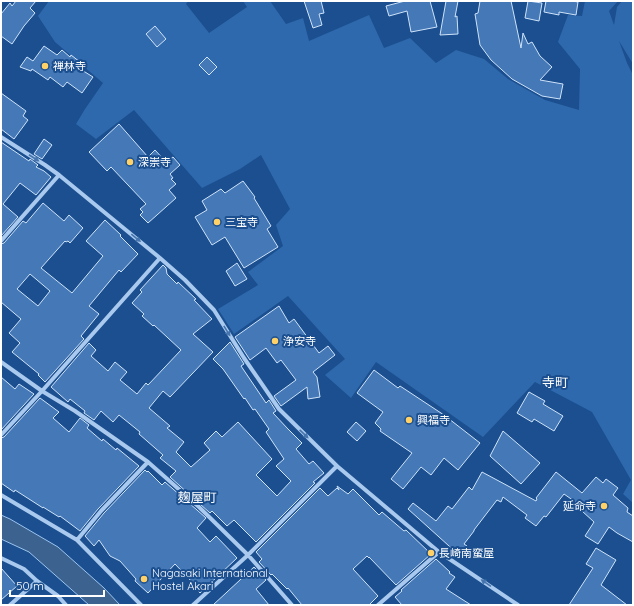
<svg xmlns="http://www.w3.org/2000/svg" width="634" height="606" font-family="Quicksand,'Noto Sans JP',sans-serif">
	<rect width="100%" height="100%" fill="#1b4f8f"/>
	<!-- green -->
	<path fill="#2e69ad" d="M49,1H188L186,4L209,33L247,7L243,1H270L286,24L303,18L309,41L369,15L384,48L410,38L436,63L456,50L484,59L508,79L545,100L579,110L580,69L558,42L568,15L582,16L585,1H618L609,11L614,25L617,7L622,1H633V64L619,41L627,63L633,75V503L623,494L631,480L592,412L535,382L483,437L376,362L351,398L325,375L345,359L288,296L234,334L218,309L258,285L248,272L283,246L276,225L290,209L261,155L240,169L202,188L134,110L96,139L76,124L85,109L103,83L55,42L38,16Z"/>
	<!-- water -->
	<path fill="#3c6290" stroke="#9cc4f0" d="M1,515L10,519L58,547L104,588L120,605H89L29,552L1,539Z"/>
	<!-- building -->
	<path fill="#4478b7" stroke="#cfe3fa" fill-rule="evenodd" d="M16,1H36L30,8L35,13L24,26L12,44L1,36V14L10,3L12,6Z
		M304,1H321L324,13L319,14L322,25L313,28Z
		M405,1H430L437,27L411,32L407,11L389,16L386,6Z
		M446,1H458L455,17L457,16L458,34L440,35Z
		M480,1H511L521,48L523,33L528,44L532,42L540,56L552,67L540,80L563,84L560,99L542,96L512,79L491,60L480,45L475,14L478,13Z
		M528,1L542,3L539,21L525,18Z
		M546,1H572L578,2L576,15L559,12V15L544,12Z
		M155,26L166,39L157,47L146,34Z
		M44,46L57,55L62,50L70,57L71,55L80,62L77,67L93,77L82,93L67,82L63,87L50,77L48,80L32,69L31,71L20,67L27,57L33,61Z
		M207,57L217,67L209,75L199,65Z
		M1,93L26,111L23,116L28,120L14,139L1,129Z
		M119,124L148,157L155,150L166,162L173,157L180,165L170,174L173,178L171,179L176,184L169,190L176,198L148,223L140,215L143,212L140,209L146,204L111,167L107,171L89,152Z
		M44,139L52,145L42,159L34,154Z
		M1,142L29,161L30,159L38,165L36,167L44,171L51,177L36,195L20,183L3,204L18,217L1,236Z
		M243,181L255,197L254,198L271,226L267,229L278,247L244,268L225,237L212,245L195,217L207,210L202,201L221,189L225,193Z
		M43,203L64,221L69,215L83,228L70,243L68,241L66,242L65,241L41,268L72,293L103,256L86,241L105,220L121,235L120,236L138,254L121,272L119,270L89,306L99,314L81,336L84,339L45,382L38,375L39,374L12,352L20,343L9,333L21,319L1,302V244L4,243L23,221L26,223ZM30,274L50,291L38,306L17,289Z
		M237,263L247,279L235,286L226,271Z
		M163,265L166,268L167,274L177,284L178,282L196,299L194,300L212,319L193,334L213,352L170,397L163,391L149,408L170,426L167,428L184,442L176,452L191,467L210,450L204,443L216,431L222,437L238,422L272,459L256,475L277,496L291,481L276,466L284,459L266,432L269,429L255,409L253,410L245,398L244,399L223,369L213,359L230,342L244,364L241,366L266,403L269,400L276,411L273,413L288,429L302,443L296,449L309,464L313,461L324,473L313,482L315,483L256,542L234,520L227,526L212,511L210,513L170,477L176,471L160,458L163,455L139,434L140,432L119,415L113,422L101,411L94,420L84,413L85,411L70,399L68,402L51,387L89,343L96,350L91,356L108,371L115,362L127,372L120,380L137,394L146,383L148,385L181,350L154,325L153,326L142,316L144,314L132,303L142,292L140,290Z
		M279,306L289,323L294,319L319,353L328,346L335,355L313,372L317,377L320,397L308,399L307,387L281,406L274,396L296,380L281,360L277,363L266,348L250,360L235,337Z
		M374,370L398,388L400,386L444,415L480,443L458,470L444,458L431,475L421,467L403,489L391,479L412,453L380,431L381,429L375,423L383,412L357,393Z
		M1,377L15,389L19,384L34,394L1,430Z
		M529,392L545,401L543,404L563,416L554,431L534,419L532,422L517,413Z
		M40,398L59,412L53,418L69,432L80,418L89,425L87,428L102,441L103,439L116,450L117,448L139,466L98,509L80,531L60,516L59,517L43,507V508L15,490L14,492L1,483V438L4,437Z
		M356,422L366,431L357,441L347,432Z
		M503,431L540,463L521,484L490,456Z
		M145,470L147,472L148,471L162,485L165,482L197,510L206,518L197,528L210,542L216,536L237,558L200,593L192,584L193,583L175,564L148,593L135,581L136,579L120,561L110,556L99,540L94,546L85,536L104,513Z
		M482,472L536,501L537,499L536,498L556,472L582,493L596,477L603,483L606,479L618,488L613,495L628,508L627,512L633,516V542L617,533L609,527L598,544L585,536L594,522L582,511L584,508L564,494L546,517L544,516L536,526L525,518L527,515L503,497L501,502L497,500L474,530V531L464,544L467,546L459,555L408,509L413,503L436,521L448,506L452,509L469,487L472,490Z
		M337,486L348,494L353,489L379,515L382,512L404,531L406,530L431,554L396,585L369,557V558L367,556L353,569L378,596L369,605H302L288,588L287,589L272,574L271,575L259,562L262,559L256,552L320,488L328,496L337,488L339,490Z
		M596,548L616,560L601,585L627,605H569L593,568L586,564Z
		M436,559L450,572L449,573L455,577L446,589L471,605H402L395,597L402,591L401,590Z
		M254,567L266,580L256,589L269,605H213Z
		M1,568L17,586L1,600Z"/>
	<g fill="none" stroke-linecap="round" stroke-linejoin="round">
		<!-- minor -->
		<path stroke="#a9c9ee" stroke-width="4" d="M1,137L45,165L59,175L160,258L185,280L214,310L244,358L279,409L337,466L439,552L518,605
			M1,241L59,175
			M1,362L42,391L75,411L148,462L199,507L248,555L292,605
			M1,435L42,391L160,258
			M1,495L77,540L141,605
			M77,540L101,511L148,462
			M1,558L24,569L37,581L58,596L66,605
			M10,605L37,581
			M193,605L248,555L337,466
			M378,605L439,552"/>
	</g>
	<!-- one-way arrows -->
	<defs><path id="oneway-solid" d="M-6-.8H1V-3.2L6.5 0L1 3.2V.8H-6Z"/></defs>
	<g fill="#4674ac">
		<use href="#oneway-solid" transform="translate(34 158) rotate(33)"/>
		<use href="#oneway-solid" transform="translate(136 238) rotate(39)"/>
		<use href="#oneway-solid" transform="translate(227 331) rotate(58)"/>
		<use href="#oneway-solid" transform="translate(304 434) rotate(44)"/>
		<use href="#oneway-solid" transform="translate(486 583) rotate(-146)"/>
	</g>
	<!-- markers -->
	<g fill="#ffd166" stroke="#1b4f8f" stroke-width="1.5">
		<circle cx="45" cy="66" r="4"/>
		<circle cx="130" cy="162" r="4"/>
		<circle cx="217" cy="222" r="4"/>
		<circle cx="275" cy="341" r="4"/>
		<circle cx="409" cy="420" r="4"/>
		<circle cx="604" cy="506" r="4"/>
		<circle cx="431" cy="553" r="4"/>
		<circle cx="144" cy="579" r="4"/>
	</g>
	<g text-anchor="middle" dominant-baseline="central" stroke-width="4" stroke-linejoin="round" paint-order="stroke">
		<!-- poi labels -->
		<g font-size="11" fill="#fff" stroke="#1b4f8f" text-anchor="start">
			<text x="53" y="66">禅林寺</text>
			<text x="138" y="162">深崇寺</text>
			<text x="225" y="222">三宝寺</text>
			<text x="283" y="341">浄安寺</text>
			<text x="417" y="420">興福寺</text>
			<text x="596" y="506" text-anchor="end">延命寺</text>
			<text x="439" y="553">長崎南蛮屋</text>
			<text x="152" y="573">Nagasaki International<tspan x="152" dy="13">Hostel Akari</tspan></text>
		</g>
		<!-- quarter labels -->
		<g font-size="13" fill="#fff" stroke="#1b4f8f">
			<text x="555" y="382">寺町</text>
			<text x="197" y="497">麹屋町</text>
		</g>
	</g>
	<!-- border -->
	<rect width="634" height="606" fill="none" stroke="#ffffff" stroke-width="4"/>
	<!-- scale -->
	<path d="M10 590v6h94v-6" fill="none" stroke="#ffffff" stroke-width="2"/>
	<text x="16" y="590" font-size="12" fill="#ffffff" stroke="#1b4f8f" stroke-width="3" paint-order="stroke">50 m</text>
</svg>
